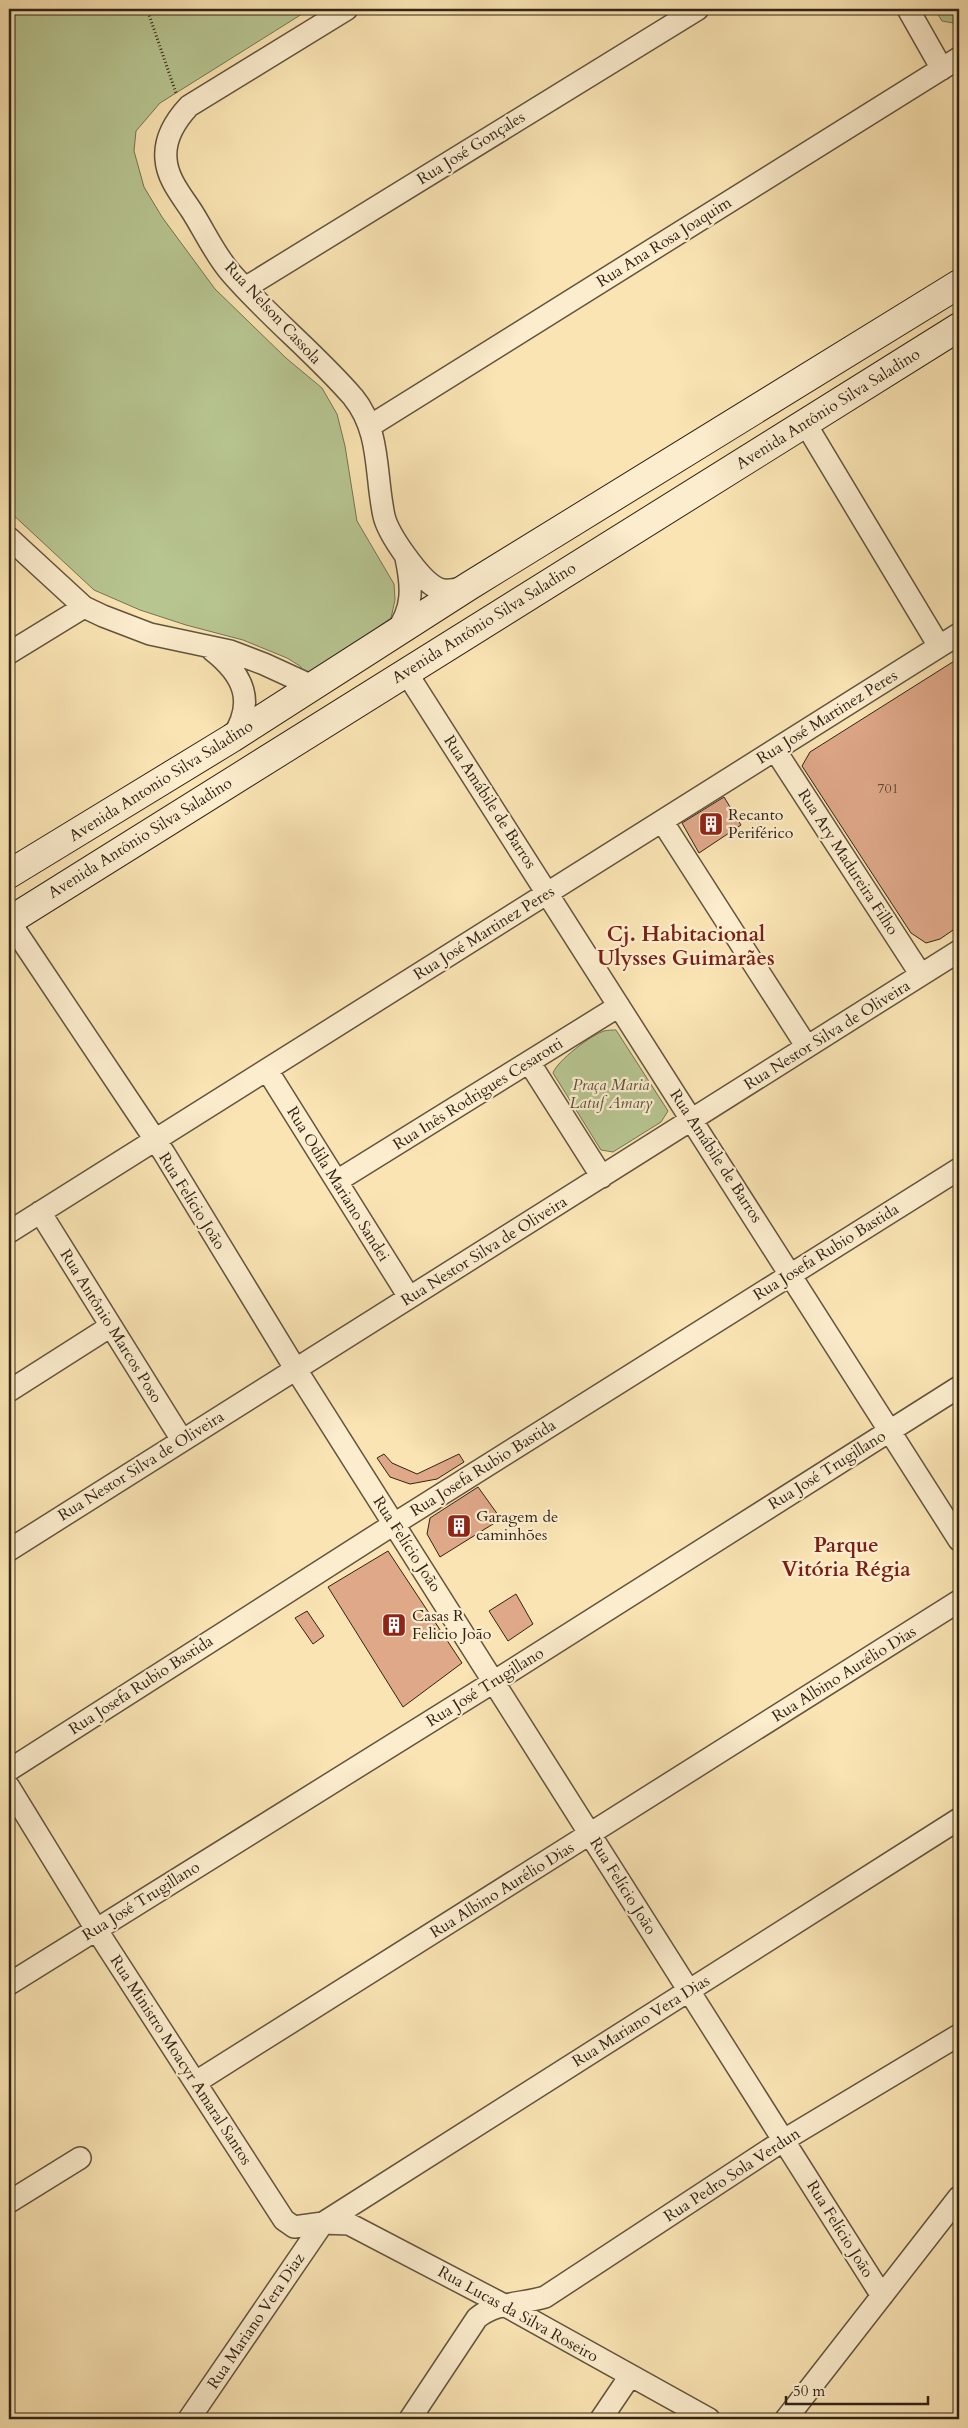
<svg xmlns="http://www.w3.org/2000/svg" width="968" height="2428" font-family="Cardo,serif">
	<rect width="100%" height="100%" fill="#fae4b3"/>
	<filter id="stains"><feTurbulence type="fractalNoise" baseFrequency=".004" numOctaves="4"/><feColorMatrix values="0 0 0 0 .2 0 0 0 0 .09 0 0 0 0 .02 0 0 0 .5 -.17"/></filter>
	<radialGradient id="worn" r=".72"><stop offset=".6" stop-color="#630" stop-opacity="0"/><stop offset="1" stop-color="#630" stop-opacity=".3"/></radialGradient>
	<!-- green -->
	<path fill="#b7c591" stroke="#747454" d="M9,9H310L160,103L136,131L134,151L144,187L162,217L215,289L286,358L322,388L337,414L345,446L357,521L394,584L395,600L391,618L312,673H305L300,666L287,658L243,640L186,625L140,610L94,590L9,511Z
		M943,9H959V24L942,21L937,13Z
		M616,1030L668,1111L661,1122L613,1152L601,1150L553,1073C557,1061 591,1035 604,1031C608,1030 613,1030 616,1030Z"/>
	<!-- building -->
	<path fill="#dfa889" stroke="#312417" d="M959,658V926L940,939L926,943L911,933L802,766L810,752Z
		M724,797L741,825L699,853L682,823Z
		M384,1454L392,1463L417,1474L459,1454L464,1462L437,1479L410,1484L390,1477L377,1458Z
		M478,1487L501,1519L440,1557L427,1534L430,1518Z
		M388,1551L462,1663L403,1707L328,1587Z
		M516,1594L533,1624L508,1641L489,1611Z
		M307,1611L324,1636L313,1644L295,1618Z"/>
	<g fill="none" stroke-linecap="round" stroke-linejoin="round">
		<defs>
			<path id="street" d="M347,9L189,106C175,121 164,138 166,159C167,178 181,195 191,210C204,230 215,255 231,273C269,317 315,353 353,397C381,431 375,475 384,516C388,534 420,580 437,588C446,593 457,589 466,587
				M908,9L942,69
				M245,288L698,9
				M805,423L939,646
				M370,426L959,58
				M9,538L84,607L103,616L150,634L230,651L264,664L312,686
				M395,633C414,609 412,586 406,558
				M212,650C244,675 256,702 232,738
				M9,653L84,607
				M406,672L959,1540
				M775,750L921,975
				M662,821L807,1047
				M9,921L164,1153L290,1360L882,2296
				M529,1062L602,1177
				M267,1070L409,1297
				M337,1181L619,1006
				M40,1212L182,1440
				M9,1232L959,634
				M9,1391L111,1326
				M9,1550L959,951
				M9,1770L394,1524L959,1169
				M9,1787L96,1929L284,2220L294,2227L323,2223L349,2224L504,2305L709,2419
				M9,1984L495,1681L959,1387
				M196,2082L959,1601
				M9,2202L80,2158
				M189,2419L323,2223L959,1819
				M410,2419L477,2318C496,2302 522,2304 545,2297L784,2140L959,2035
				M601,2419L630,2376
				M786,2419L959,2197"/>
			<path id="secondary" d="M9,874L232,738L469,586L959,284
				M9,921L959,327"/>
		</defs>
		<!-- street casing -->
		<use href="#street" stroke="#63543e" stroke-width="24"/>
		<!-- secondary casing -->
		<use href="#secondary" stroke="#312417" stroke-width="30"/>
		<!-- path -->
		<path stroke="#312417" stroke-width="3" stroke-dasharray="1 2.5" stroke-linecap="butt" d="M147,9L176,93"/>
		<!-- street -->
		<use href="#street" stroke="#fcedce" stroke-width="21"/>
		<!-- secondary -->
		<use href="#secondary" stroke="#fcedce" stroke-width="28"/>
	</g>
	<!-- icons -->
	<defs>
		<symbol id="building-square" viewBox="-11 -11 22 22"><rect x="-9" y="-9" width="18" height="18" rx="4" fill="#8f2418" stroke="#fcedce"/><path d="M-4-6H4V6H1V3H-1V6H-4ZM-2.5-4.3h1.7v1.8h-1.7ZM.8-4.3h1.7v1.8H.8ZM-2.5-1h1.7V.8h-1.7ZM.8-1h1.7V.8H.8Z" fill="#fff"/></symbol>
	</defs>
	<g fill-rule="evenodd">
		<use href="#building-square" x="697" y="810" width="28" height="28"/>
		<use href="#building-square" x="445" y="1512" width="28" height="28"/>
		<use href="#building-square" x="380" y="1611" width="28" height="28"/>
	</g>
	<g text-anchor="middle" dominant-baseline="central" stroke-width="4.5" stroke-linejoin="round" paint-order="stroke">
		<!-- number labels -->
		<g font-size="14" fill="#5c4534">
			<text x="888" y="788">701</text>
		</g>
		<!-- street labels -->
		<g font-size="16" fill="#312417" stroke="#fcedce">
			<text transform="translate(471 148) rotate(-32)">Rua José Gonçales</text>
			<text transform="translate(664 242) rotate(-32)">Rua Ana Rosa Joaquim</text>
			<text transform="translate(273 313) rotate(47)">Rua Nelson Cassola</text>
			<text transform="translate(828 409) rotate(-32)">Avenida Antônio Silva Saladino</text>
			<text transform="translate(484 623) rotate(-32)">Avenida Antônio Silva Saladino</text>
			<text transform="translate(827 717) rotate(-32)">Rua José Martinez Peres</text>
			<text transform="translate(161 781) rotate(-32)">Avenida Antonio Silva Saladino</text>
			<text transform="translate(490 802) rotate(57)">Rua Amábile de Barros</text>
			<text transform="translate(140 838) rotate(-32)">Avenida Antônio Silva Saladino</text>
			<text transform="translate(848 862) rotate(57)">Rua Ary Madureira Filho</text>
			<text transform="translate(484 933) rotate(-32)">Rua José Martinez Peres</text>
			<text transform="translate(827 1035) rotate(-32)">Rua Nestor Silva de Oliveira</text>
			<text transform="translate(478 1094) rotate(-32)">Rua Inês Rodrigues Cesarotti</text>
			<text transform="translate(716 1156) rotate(57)">Rua Amábile de Barros</text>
			<text transform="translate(338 1184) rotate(58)">Rua Odila Mariano Sandei</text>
			<text transform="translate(192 1201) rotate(58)">Rua Felício João</text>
			<text transform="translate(484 1251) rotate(-32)">Rua Nestor Silva de Oliveira</text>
			<text transform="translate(826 1252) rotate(-32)">Rua Josefa Rubio Bastida</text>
			<text transform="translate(111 1326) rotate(58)">Rua Antônio Marcos Poso</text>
			<text transform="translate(141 1466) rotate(-32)">Rua Nestor Silva de Oliveira</text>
			<text transform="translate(483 1468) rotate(-32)">Rua Josefa Rubio Bastida</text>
			<text transform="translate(827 1470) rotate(-32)">Rua José Trugillano</text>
			<text transform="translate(407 1544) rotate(57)">Rua Felício João</text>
			<text transform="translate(844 1674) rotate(-32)">Rua Albino Aurélio Dias</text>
			<text transform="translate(141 1685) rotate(-33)">Rua Josefa Rubio Bastida</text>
			<text transform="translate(485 1687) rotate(-32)">Rua José Trugillano</text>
			<text transform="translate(623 1886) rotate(58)">Rua Felício João</text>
			<text transform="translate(502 1890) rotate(-32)">Rua Albino Aurélio Dias</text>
			<text transform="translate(141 1901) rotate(-32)">Rua José Trugillano</text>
			<text transform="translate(641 2021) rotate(-32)">Rua Mariano Vera Dias</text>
			<text transform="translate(181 2060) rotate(57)">Rua Ministro Moacyr Amaral Santos</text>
			<text transform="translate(732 2175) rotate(-33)">Rua Pedro Sola Verdun</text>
			<text transform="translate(840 2229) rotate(58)">Rua Felício João</text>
			<text transform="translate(518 2314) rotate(29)">Rua Lucas da Silva Roseiro</text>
			<text transform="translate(256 2321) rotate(-56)">Rua Mariano Vera Diaz</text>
		</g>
		<!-- poi labels -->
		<g font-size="16" fill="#312417" stroke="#fcedce" text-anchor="start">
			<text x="728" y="815">Recanto<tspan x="728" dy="18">Periférico</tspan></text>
			<text x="476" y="1517">Garagem de<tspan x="476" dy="18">caminhões</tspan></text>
			<text x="412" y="1616">Casas R<tspan x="412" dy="18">Felicio João</tspan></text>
		</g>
		<!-- park labels -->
		<g font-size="16" font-style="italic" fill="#59543c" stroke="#fcedce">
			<text x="611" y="1085">Praça Maria<tspan x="611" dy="18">Latuf Amary</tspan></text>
		</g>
		<!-- district labels -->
		<g font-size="21" font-weight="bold" fill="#7a1f14" stroke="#fcedce">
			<text x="686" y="934">Cj. Habitacional<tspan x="686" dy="24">Ulysses Guimarães</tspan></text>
			<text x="846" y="1545">Parque<tspan x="846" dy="24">Vitória Régia</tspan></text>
		</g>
	</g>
	<!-- margin -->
	<rect width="968" height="2428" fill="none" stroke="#fae4b3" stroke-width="30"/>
	<rect x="10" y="10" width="948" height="2408" fill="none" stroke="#312417" stroke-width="2.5"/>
	<rect x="15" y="15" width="938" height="2398" fill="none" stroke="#312417"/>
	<!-- scale -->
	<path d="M786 2396v8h142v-8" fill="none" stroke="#312417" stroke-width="2.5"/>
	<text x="793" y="2396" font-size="15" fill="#312417" stroke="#fcedce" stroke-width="4" paint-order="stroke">50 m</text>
	<rect width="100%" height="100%" filter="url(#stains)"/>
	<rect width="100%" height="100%" fill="url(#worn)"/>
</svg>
